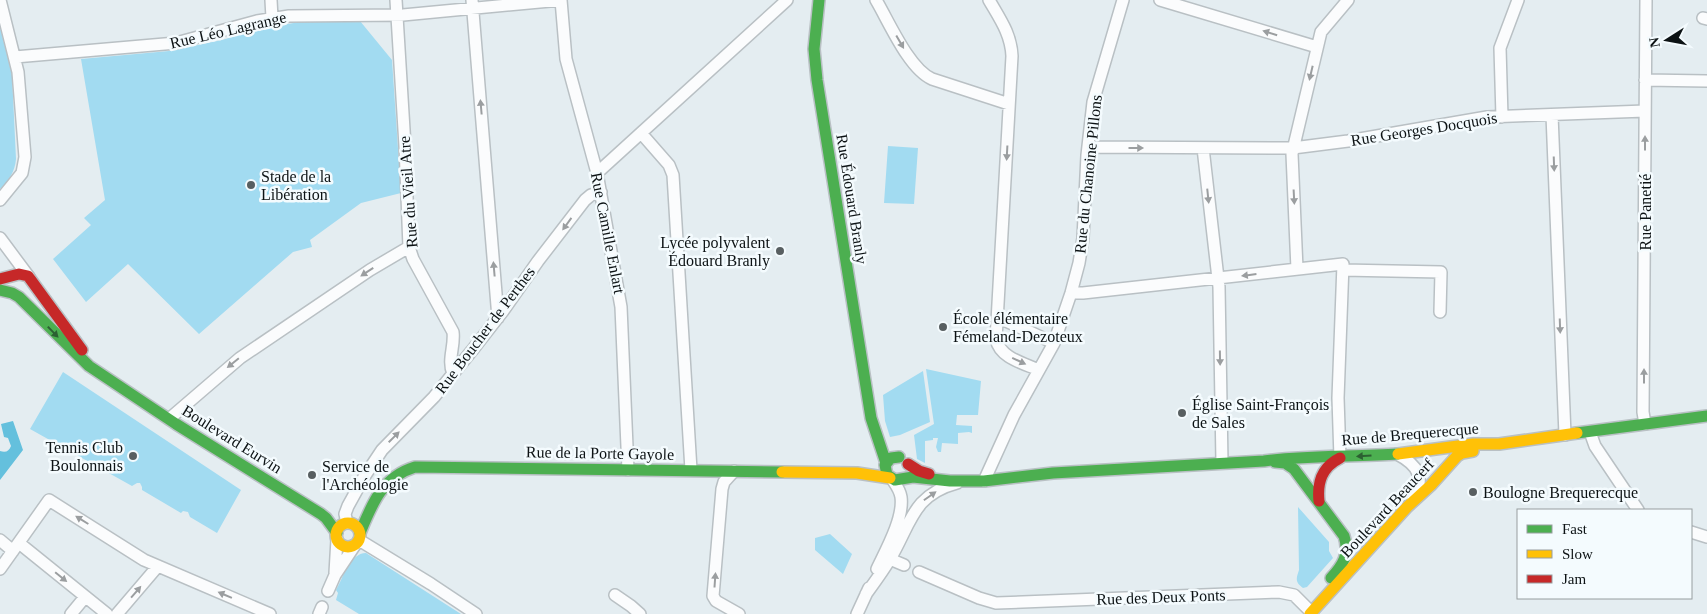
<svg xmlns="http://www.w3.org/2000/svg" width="1707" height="614" font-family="Georgia,serif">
	<rect width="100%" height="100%" fill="#e4edf1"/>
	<!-- green -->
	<path fill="#a2dbf1" d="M311,20L360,21L392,60L401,193L361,203L310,240L312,247L293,252L199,334L128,264L86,302L53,259L91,225L84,218L105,200L81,59L169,51L222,40L259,29Z
		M0,27L12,75L16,159C15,171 9,181 0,189Z
		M888,146L918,148L914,204L884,203Z
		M926,369L981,381L978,415H957L956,425L972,426V433L969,432L958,433V444L942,443L941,452H938L936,447L938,438H933V440L925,441V463L917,459L914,435L934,424Z
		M923,371L930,422L900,435L890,437L885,421L883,395Z
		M63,372L241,490L217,533L190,517L188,512L183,511L181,513L142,490V487L140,483H137L132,486L30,429Z
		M1298,507L1329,542V551L1333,558L1307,587L1303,588C1295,582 1296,579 1299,570Z
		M830,534L852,554L843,574L815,550V538Z
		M366,553L369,555L461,614H359L336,600L338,593L336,590C343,578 350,553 366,553Z"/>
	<!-- water -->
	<path fill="#64c0dd" d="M13,421L23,450L0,480V451C6,453 9,451 11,446L8,438L4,437L1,424Z"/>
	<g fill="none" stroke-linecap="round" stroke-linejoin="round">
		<defs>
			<path id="street" d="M271,0L272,18
				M396,0L405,146L409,247L413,259L453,332C455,346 447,360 453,374
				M472,0L498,318
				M561,0L566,59L597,173L621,307L628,470
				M876,0C889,22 909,69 932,79L1009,104
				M989,0C1000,19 1011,34 1012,56L996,339C1000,358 1023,363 1039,370
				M1160,0L1317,47
				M1703,18L1707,19
				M15,57L176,43L257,21L289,16L403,15L561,0
				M1645,80L1707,81
				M1552,115L1565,435
				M1502,117L1500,48L1518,0
				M641,133L669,165L673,175L691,470
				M1088,147L1293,148L1348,141L1487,117L1645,111
				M1203,148L1219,287L1222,463
				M597,173L787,0
				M0,200L22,173L25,157L18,72L0,0
				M0,238L29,277
				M1297,269L1292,154L1321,32L1348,0
				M1343,270L1441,272L1440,312
				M1071,293H1083L1343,264L1338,398L1340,458
				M997,317L1054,343
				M169,419L240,358L370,270L409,247
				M1645,424L1643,412L1646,0
				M1590,432L1595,446L1638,510
				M1397,454C1418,465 1426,478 1413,499
				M734,471L724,482L722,489L713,596L716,601L739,614
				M984,481L1014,415L1054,343L1071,293L1079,263L1083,238L1087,155L1093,102L1123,0
				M347,523L345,514L348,506L364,477L382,450L434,397L474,348L503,311L538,261L585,200L591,195L601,192
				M1691,532L1707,537
				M0,540L13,551
				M359,540L431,584L476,614
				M19,543L107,614
				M885,557L904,565
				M0,569L49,500L144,560L270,614
				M877,569C886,550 904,518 901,497C900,490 896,485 892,479
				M919,572L979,598L996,603L1279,592L1294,595L1311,612
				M335,573L337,539
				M328,591L335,575L355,545
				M866,594C874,583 883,571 890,559C911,524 912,495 957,483
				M615,595L631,606L640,614
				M71,614L85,597
				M117,614L158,566
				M319,614L322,607
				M857,614L869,588"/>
			<path id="fast" d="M819,0L814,49L817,80L871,418L886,463
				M0,290L12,293L19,297L89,366L176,424L321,514L326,518L337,533
				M1577,433L1707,416
				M899,457L891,458L885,465L887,475L895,480L913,477L950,481H984L1053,473L1264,461C1308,455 1354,457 1398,454
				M1275,462L1285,463L1294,469L1344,536C1350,554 1343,565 1331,578
				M360,533C372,504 382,477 415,467L782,472"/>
			<path id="slow" d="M1398,454L1473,444H1499L1577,433
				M782,472L857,473L890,478
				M336 535a12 12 0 1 1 24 0a12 12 0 1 1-24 0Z
				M1310,614L1407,507L1431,485L1457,456L1462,453L1473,451"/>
			<path id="jam" d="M0,279L19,274L28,276L82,350
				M908,464L919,471L929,474
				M1319,501C1317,482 1322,467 1340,458"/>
		</defs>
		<!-- street casing -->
		<use href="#street" stroke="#b9c0c4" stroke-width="14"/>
		<!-- fast casing -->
		<use href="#fast" stroke="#b9c0c4" stroke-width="14"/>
		<!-- slow casing -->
		<use href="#slow" stroke="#b9c0c4" stroke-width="14"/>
		<!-- jam casing -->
		<use href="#jam" stroke="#b9c0c4" stroke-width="14"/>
		<!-- street -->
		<use href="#street" stroke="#fbfcfd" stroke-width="11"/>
		<!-- fast -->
		<use href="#fast" stroke="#4caf50" stroke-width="11"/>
		<!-- slow -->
		<use href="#slow" stroke="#ffc107" stroke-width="11"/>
		<!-- jam -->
		<use href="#jam" stroke="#c62828" stroke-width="11"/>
	</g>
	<!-- one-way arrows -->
	<defs><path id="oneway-solid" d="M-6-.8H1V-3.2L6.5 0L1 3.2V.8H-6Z" transform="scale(1.25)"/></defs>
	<g fill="#9b9ea0">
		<use href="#oneway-solid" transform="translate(1270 33) rotate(-163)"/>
		<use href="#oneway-solid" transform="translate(900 42) rotate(60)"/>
		<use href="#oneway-solid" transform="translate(1311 73) rotate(103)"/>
		<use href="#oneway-solid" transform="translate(481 107) rotate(-95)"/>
		<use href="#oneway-solid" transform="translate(1645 143) rotate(-90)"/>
		<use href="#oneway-solid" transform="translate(1136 148)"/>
		<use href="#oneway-solid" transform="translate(1007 153) rotate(93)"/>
		<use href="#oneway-solid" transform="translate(1554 164) rotate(88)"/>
		<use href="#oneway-solid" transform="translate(1208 196) rotate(84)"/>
		<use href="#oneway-solid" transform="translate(1294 197) rotate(87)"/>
		<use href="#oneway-solid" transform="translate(567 224) rotate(126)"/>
		<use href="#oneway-solid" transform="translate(494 269) rotate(-95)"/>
		<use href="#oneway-solid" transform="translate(367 272) rotate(147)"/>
		<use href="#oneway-solid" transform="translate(1249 275) rotate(173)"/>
		<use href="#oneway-solid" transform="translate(1560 326) rotate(88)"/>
		<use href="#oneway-solid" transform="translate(1220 358) rotate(89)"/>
		<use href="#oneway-solid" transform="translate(1019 361) rotate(25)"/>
		<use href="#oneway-solid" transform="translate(233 363) rotate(141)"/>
		<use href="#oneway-solid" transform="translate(1644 376) rotate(-90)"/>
		<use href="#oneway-solid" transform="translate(394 437) rotate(-45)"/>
		<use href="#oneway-solid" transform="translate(930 496) rotate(-35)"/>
		<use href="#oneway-solid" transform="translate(82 520) rotate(-148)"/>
		<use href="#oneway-solid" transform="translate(61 577) rotate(39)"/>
		<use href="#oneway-solid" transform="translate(715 580) rotate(-86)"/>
		<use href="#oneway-solid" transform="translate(136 592) rotate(-49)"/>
		<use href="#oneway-solid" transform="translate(225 595) rotate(-157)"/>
	</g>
	<g fill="#2c6032">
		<use href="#oneway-solid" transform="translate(53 332) rotate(46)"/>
		<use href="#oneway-solid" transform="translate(1364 456) rotate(176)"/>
	</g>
	<!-- markers -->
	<g fill="#585f61" stroke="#f4fbfe" stroke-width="2">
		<circle cx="251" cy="185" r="5"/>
		<circle cx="780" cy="251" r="5"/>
		<circle cx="943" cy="327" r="5"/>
		<circle cx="1182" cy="413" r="5"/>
		<circle cx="133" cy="456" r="5"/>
		<circle cx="312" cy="475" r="5"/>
		<circle cx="1473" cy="492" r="5"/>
	</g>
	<g text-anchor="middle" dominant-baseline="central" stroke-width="5" stroke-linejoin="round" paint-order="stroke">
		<!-- street labels -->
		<g font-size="16" fill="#0c1214" stroke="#f4fbfe">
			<text transform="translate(228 30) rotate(-13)">Rue Léo Lagrange</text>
			<text transform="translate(1424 129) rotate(-9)">Rue Georges Docquois</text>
			<text transform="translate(1088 174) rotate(-84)">Rue du Chanoine Pillons</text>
			<text transform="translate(408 192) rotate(-94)">Rue du Vieil Atre</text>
			<text transform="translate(852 199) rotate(81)">Rue Édouard Branly</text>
			<text transform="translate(1645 212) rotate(-90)">Rue Panetié</text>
			<text transform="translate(608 233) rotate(79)">Rue Camille Enlart</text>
			<text transform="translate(485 330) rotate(-53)">Rue Boucher de Perthes</text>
			<text transform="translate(1410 434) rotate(-5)">Rue de Brequerecque</text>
			<text transform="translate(232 439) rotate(32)">Boulevard Eurvin</text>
			<text transform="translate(600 453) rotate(1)">Rue de la Porte Gayole</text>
			<text transform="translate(1387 508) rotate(-47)">Boulevard Beaucerf</text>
			<text transform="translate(1161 597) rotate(-2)">Rue des Deux Ponts</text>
		</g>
		<!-- poi labels -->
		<g font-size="16" fill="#0c1214" stroke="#f4fbfe" text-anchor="start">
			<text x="261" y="176">Stade de la<tspan x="261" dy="18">Libération</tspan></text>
			<text x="770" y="242" text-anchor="end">Lycée polyvalent<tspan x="770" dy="18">Édouard Branly</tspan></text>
			<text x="953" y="318">École élémentaire<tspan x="953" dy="18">Fémeland-Dezoteux</tspan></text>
			<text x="1192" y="404">Église Saint-François<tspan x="1192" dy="18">de Sales</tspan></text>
			<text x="123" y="447" text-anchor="end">Tennis Club<tspan x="123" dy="18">Boulonnais</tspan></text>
			<text x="322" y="466">Service de<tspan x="322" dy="18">l'Archéologie</tspan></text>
			<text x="1483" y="492">Boulogne Brequerecque</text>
		</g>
	</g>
	<!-- legend -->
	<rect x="1517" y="509" width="175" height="90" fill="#f4fbfe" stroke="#979ea0"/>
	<rect x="1527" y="525" width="25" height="8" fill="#4caf50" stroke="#979ea0"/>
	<text x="1562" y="534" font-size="15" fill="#0c1214">Fast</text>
	<rect x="1527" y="550" width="25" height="8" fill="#ffc107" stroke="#979ea0"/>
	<text x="1562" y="559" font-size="15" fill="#0c1214">Slow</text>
	<rect x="1527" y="575" width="25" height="8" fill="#c62828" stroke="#979ea0"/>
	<text x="1562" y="584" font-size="15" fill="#0c1214">Jam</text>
	<!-- north arrow -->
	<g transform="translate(1667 40) rotate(259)" stroke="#f4fbfe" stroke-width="4" paint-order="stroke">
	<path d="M0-4L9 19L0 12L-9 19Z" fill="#0c1214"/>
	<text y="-8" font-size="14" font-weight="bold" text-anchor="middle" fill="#0c1214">N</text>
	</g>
</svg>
